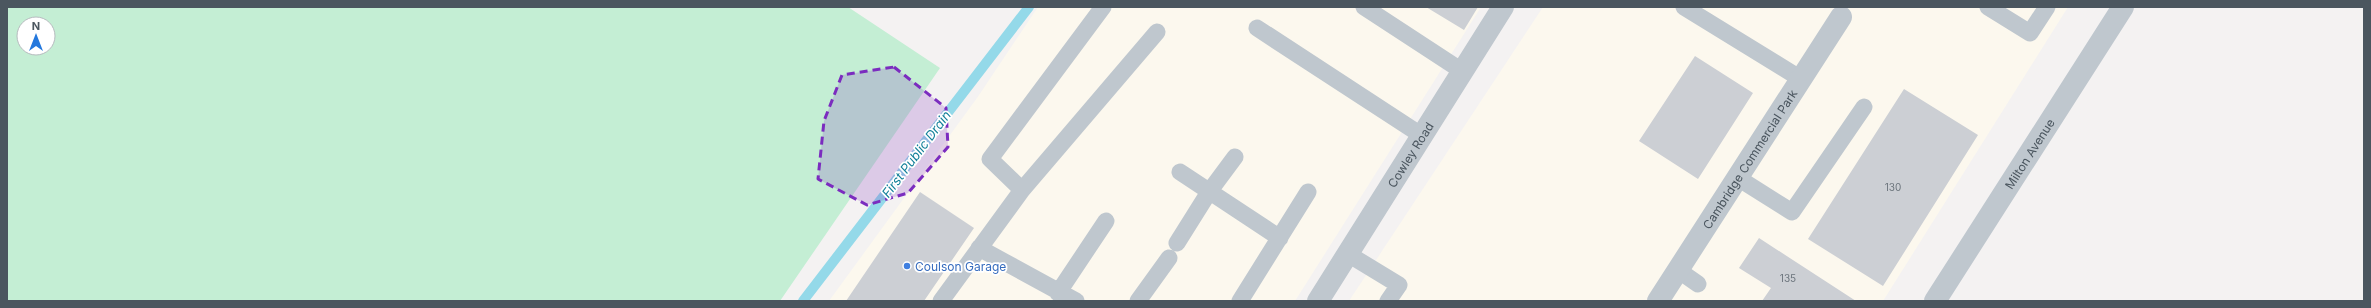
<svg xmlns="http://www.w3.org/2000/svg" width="2371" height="308" font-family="Inter,sans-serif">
	<rect width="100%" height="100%" fill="#f4f2f2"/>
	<!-- commercial -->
	<path fill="#fcf8ee" d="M1038,7H1481L1295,301H829L977,98Z
		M1543,7H2068L1883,301H1349Z"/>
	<!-- green -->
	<path fill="#c4eed4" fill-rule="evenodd" d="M7,7H848L940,68L780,301H7ZM24,24H48V48H24Z"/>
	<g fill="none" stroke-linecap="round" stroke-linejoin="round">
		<!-- stream -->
		<path stroke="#94d9e9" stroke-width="10" d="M803,301L1029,7"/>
	</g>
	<!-- building -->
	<path fill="#cccfd4" d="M1426,7H1478L1464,30Z
		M1695,56L1753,93L1698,179L1639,141Z
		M1904,89L1978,135L1883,286L1808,239Z
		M920,192L974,228L924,301H846Z
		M1759,238L1856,301H1762L1771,288L1739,268Z"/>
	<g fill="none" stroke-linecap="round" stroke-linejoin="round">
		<!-- lane -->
		<path stroke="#bfc7ce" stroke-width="17" d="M1364,7L1462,71
			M1684,7L1801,79
			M1988,7L2030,33L2047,7
			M1257,28L1421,135
			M1180,172L1280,238
			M1738,178L1792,212L1864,107
			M1022,190L990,159L1103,7
			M1177,243L1209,192L1235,157
			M979,248L1076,301
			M1348,254L1399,285L1388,301
			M1678,270L1698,284
			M1058,293L1106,221
			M941,301L1022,190L1157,32
			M1138,301L1169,258
			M1240,301L1308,192"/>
		<!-- street -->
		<g stroke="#bfc7ce" stroke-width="22">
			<path id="s1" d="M1318,301L1503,7"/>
			<path id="s2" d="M1658,301L1841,17"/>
			<path id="s3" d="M1935,301L2123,7"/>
		</g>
	</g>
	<!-- marked area -->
	<path fill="#7b2cbf" fill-opacity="0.2" stroke="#7b2cbf" stroke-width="3" stroke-dasharray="8 5" stroke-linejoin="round" d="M894,67L946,108L948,147L908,193L867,205L818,179L824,121L842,75Z"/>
	<!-- markers -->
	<circle fill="#3f7fe0" stroke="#fff" stroke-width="1.5" cx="907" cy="266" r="4"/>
	<g text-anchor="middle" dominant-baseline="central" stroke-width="3.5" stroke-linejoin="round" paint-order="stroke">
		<!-- number labels -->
		<g font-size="10" fill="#6b747c">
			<text x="1893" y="187">130</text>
			<text x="1788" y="278">135</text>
		</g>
		<!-- street labels -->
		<g font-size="12" fill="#4b565f" stroke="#fff">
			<text stroke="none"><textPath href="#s1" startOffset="173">Cowley Road</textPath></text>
			<text stroke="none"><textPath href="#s3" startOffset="175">Milton Avenue</textPath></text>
			<text stroke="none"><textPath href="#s2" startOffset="169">Cambridge Commercial Park</textPath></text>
		</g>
		<!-- shop labels -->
		<g font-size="12" fill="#366cbe" stroke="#fff" text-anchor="start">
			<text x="915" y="266">Coulson Garage</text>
		</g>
		<!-- water labels -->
		<g font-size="13" font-style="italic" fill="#14819a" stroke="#fff">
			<text transform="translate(916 154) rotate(-53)">First Public Drain</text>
		</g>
	</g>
	<!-- border -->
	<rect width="2371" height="308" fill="none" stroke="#4b565f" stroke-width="16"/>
	<!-- north arrow -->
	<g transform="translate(36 36)"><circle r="19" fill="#ffffff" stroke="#b7bbbf"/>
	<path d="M0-3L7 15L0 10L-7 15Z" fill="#2478dd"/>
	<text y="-6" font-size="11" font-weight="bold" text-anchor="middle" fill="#4b565f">N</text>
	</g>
</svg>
